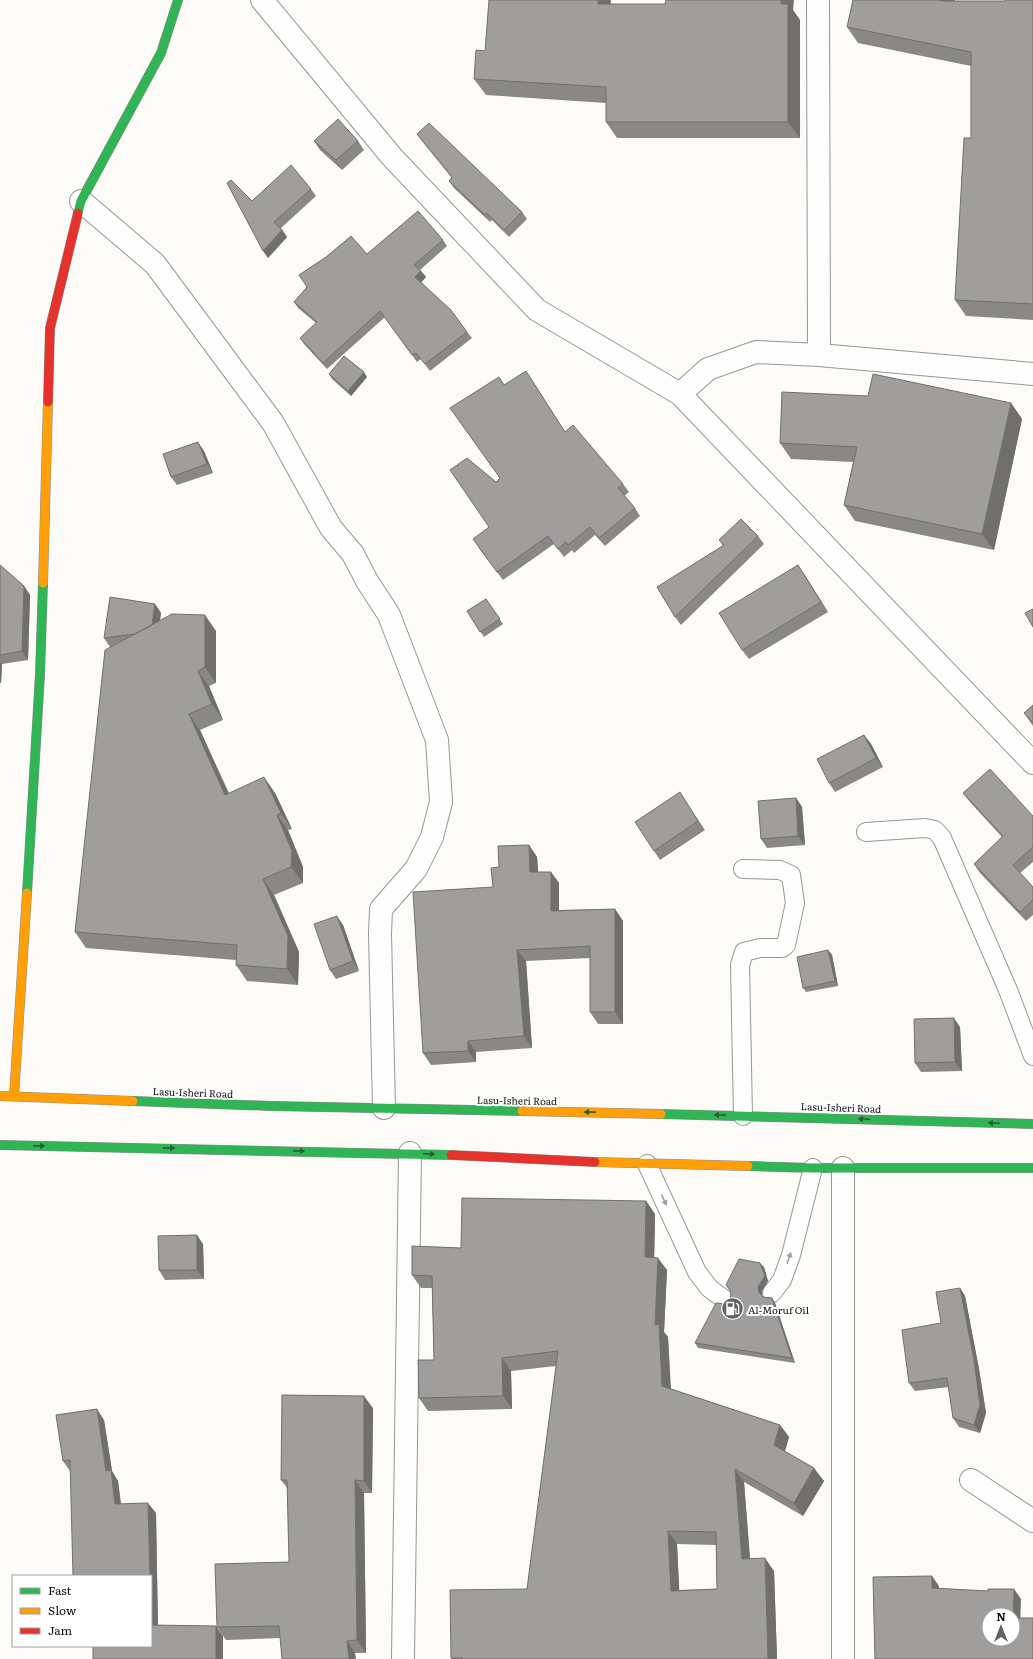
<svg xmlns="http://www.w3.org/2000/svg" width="1033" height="1659" font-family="Literata,serif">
	<rect width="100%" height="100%" fill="#fcfbf7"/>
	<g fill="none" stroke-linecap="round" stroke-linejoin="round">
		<defs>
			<path id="lane" d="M866,832L925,828L935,830L942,838L1008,990L1033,1056
				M743,869L780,870L791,875L795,903L786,945L782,948H760L744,952L740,965L743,1116
				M647,1164L697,1272L709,1288L724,1299
				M772,1293L782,1280L791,1255L813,1168"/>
			<path id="street" d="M262,0L392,157L537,310L680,394
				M818,0L819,355
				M81,201L155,264L273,423L331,528L353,554L367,581L389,615L437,740L441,802L432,837L416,869L381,909L380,934L384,1108
				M1033,374L819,355L756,352L708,369L680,394L1033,763
				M971,1480L1033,1521
				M403,1659L410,1153
				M843,1659V1168"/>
			<path id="fast" d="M78,213L81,201L161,53L178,0
				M27,893L40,674L43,583
				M133,1101L272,1106L522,1111
				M661,1114L1033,1124
				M0,1145L451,1155
				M748,1166L813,1168H1033"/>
			<path id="slow" d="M43,583L48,402
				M0,1096L133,1101
				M14,1096L27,893
				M522,1111L661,1114
				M595,1162L748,1166"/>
			<path id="jam" d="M48,402L50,328L78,213
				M451,1155L595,1162"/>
		</defs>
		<!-- lane casing -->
		<use href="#lane" stroke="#969694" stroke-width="20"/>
		<!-- street casing -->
		<use href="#street" stroke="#969694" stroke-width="24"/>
		<!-- fast casing -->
		<use href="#fast" stroke="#8d8c8b" stroke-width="10"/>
		<!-- slow casing -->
		<use href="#slow" stroke="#8d8c8b" stroke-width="10"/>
		<!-- jam casing -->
		<use href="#jam" stroke="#8d8c8b" stroke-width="10"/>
		<!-- lane -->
		<use href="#lane" stroke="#fffefe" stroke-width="18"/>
		<!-- street -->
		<use href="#street" stroke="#fffefe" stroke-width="22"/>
		<!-- fast -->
		<use href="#fast" stroke="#30b455" stroke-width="9"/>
		<!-- slow -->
		<use href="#slow" stroke="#ff9f0a" stroke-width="9"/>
		<!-- jam -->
		<use href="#jam" stroke="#e5322d" stroke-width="9"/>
	</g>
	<!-- wall -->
	<path fill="#8a8886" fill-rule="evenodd" d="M853,0H955V1H1004L1033,0V320L966,316L955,300L971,138V66L858,43L847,27Z
		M611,4L793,10L800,20V138H617L606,122V103L486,95L474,79L485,51Z
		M417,134L522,212L527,219L509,237L492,220L490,222L454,188L449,181L452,178L422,141Z
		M314,141H358L364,150L342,170L320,150Z
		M311,189L316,196L281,228L287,237L268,258L252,201Z
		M443,240L447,246L420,270L426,277L421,282L467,332L472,338L430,371L421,359L417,362L385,317L327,369L304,344L300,338L316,323L298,308L294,302L307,287L367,254Z
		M329,374L367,377L351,396L332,379Z
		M499,377L504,385L531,379L565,432L623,484L629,492L624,496L635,508L640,516L605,546L595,535L574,553L572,550L564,557L554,544L503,580L478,547L489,527L496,482L500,478Z
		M1011,403L1022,419L994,550L855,521L844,505L853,462L791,459L780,443Z
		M204,451L213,473L177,485L171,477Z
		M758,536L764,544L681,625L675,617L723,546L719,540Z
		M0,565L24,586L30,595L28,660L2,664L1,683H0Z
		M804,574L828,612L749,659L742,650Z
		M486,599L503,624L484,637L467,611Z
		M155,604L161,613L160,620L216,631V683L209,686L223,720L200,730L229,793H275L292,829L288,830L303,867V883L274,895L299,952L298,985L247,981L236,965V960L86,948L75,932L110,647L104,638Z
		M1033,705V726L1024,713Z
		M864,735L871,744L883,767L835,792L829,783Z
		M963,793L1033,816V862L1020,873L1033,887V915L1026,921L980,873L974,864L1002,837L970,802Z
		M796,798L802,807L805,845L767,848L761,839Z
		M686,802L705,830L660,860L654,851Z
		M529,845L537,857L538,872H551L559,883V910L615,909L623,921V1024H598L590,1012V958L526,961L532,1048L476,1052V1062L431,1065L423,1053L493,887L499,867Z
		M343,925L359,971L336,979L330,970Z
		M828,950L832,955L838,986L806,992L803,988Z
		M960,1027L962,1071L921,1072L915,1063Z
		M646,1201L655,1214L654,1257L667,1270L664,1332L668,1337L671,1389L780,1425L789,1437L785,1451L824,1481L803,1516L744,1482L750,1559L774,1571L777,1659H452L451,1658L527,1589L556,1366L511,1371L512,1409L428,1411L419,1398L434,1360L432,1288H421L412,1275L461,1248ZM677,1544L716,1545L717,1589L679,1590Z
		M203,1244L204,1279L165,1280L159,1270Z
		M764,1267L768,1281L762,1291V1296L763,1297L772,1298L775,1303L795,1363L698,1348L695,1343L725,1304L729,1300L731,1295V1292L726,1285Z
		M960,1288L965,1296L979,1369L986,1413L980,1433L959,1427L953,1418L949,1387L915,1391L909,1383L941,1323Z
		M373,1408L372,1493H364L366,1653H355L280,1638L226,1640L217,1627L289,1562L288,1489L281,1480Z
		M104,1420L112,1471L118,1481L121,1504L156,1513L158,1625L223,1636V1659H93L151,1646L70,1471L63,1461Z"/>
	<!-- shaded-wall -->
	<path fill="#706f6d" d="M598,0H611L609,20L598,4Z
		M781,0H794L793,10L800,20V138L788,122L781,4Z
		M940,0H955L951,18L940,1Z
		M282,230L287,237L268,258L263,251Z
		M421,271L426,277L420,284L415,277Z
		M364,372L367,377L351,396L348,391Z
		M1011,403L1022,419L994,550L982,534Z
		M198,442L204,451L213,473L207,464Z
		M798,565L804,574L828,612L821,602Z
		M24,586L30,595L28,660L22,651Z
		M155,604L161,613L157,641L151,631Z
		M205,615L216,631V683L205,667Z
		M0,662L2,664L1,683L0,682Z
		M198,671L209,686L223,720L212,704Z
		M189,714L200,730L236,811L225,795Z
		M864,735L871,744L883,767L876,758Z
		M264,777L275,793L292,829L281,813Z
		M796,798L802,807L805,845L798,836Z
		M277,815L288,830L303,867V883L291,867Z
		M529,845L537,857L539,883L530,872Z
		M551,872L559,883V922L551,911Z
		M263,879L274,895L299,952L298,985L287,969Z
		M615,909L623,921V1024L615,1012Z
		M337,916L343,925L359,971L353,961Z
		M517,950L526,961L532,1048L524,1036Z
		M828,950L832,955L838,986L835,981Z
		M954,1018L960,1027L962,1071L955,1062Z
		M468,1041L476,1052V1062L468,1051Z
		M646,1201L655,1214L654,1270L645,1257Z
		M197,1235L203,1244L204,1279L197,1270Z
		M658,1258L667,1270L664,1332L668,1337L671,1399L662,1386L655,1325Z
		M760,1263L764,1267L768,1281L762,1291V1297L759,1292L758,1287Z
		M960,1288L965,1296L979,1369L986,1413L980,1433L974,1425Z
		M772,1298L775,1303L795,1363L792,1358Z
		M502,1358L511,1371L512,1409L503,1396Z
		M364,1396L373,1408L372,1493L364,1481Z
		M97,1409L104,1420L112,1471L118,1481L122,1514L115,1504L106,1471Z
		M780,1425L789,1437L783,1458L774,1445Z
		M814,1468L824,1481L803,1516L794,1503Z
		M735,1469L744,1482L751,1572L742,1559Z
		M355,1480L364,1493L366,1653L357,1640Z
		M148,1503L156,1513L158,1635L151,1625V1576H150Z
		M668,1531L677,1544L680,1604L671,1591Z
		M765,1558L774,1571L777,1659H768Z
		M932,1576L939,1586V1599L932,1588Z
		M1014,1589L1021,1599L1020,1628L1013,1618Z
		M216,1626L223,1636V1659H216Z
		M347,1641L355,1653L356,1659H349Z"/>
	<!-- building -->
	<path fill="#a09e9c" stroke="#706f6d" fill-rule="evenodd" d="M489,0H598V4H665L666,0H781V4H788V122H606V87L474,79L476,50L485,51Z
		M853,0H940V1H1004L1005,0H1033V304L955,300L964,138H971V52L847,27Z
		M338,119L358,141L336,160L314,141Z
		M429,123L522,212L504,230L487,213L485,215L449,181L452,177L417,134Z
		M291,165L311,189L274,222L282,230L263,251L227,183L231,180L252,201Z
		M418,211L443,240L414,265L421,271L415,277L451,310L467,332L425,364L416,353L412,355L380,311L323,363L300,338L317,322L294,302L307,287L299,275L326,257L351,236L367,254Z
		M344,356L364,372L348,391L329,374Z
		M526,371L565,432L573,425L623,484L618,488L635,508L599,538L590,527L568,545L566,542L558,549L548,536L497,572L473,539L489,527L450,470L467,458L496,482L500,478L450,408L499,377L504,385Z
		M873,374L1011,403L982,534L844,505L857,447L780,443L782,392L868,396Z
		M198,442L207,464L171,477L163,454Z
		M741,519L758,536L675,617L657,587L724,545L719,540Z
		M0,565L24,586L22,651L0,655Z
		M798,565L821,602L742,650L719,613Z
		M110,597L155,604L152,625L135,634L104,638Z
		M486,599L500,619L480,632L467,611Z
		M1033,609V627L1025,613Z
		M172,614L205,615V667L198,671L212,704L189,714L225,795L264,777L281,813L277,815L292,851L291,867L263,879L288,936L287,969L236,965L237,945L75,932L105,650Z
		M1033,705V723L1024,713Z
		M864,735L876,758L829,783L817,759Z
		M990,769L1033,816V847L1013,865L1033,887V900L1020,912L974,864L1003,836L963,793Z
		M680,792L698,821L654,851L635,822Z
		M796,798L798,836L761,839L758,801Z
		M529,845L530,872H551V911L615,909V1012H590V946L517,950L524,1036L468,1041V1051L423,1053L413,892L493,887L491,868L499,867L498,846Z
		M337,916L353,961L330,970L314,924Z
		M828,950L835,981L803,988L797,957Z
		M954,1018L955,1062L915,1063L914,1019Z
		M462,1198L646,1201L645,1257L658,1258L655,1325L659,1324L662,1386L780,1425L774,1445L814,1468L794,1503L735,1469L742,1559L765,1558L768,1659H462V1658H451L450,1590L527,1589L558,1351L502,1358L503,1396L419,1398L418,1360H434L432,1276L412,1275V1246L461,1248ZM668,1531L716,1532L717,1589L671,1591Z
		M197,1235V1270H159L158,1236Z
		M739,1259L760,1263L765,1276L758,1287L759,1292L763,1297L772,1298L792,1358L695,1343L716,1303L725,1304L729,1300L731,1295L730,1290L726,1285Z
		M960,1288L974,1360L980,1405L974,1425L953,1418L947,1378L909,1383L902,1330L941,1323L936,1292Z
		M282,1395L364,1396V1481L355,1480L357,1640L347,1641L349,1659H282L279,1626L217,1627L215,1564L289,1562L287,1480H281Z
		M97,1409L106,1471L111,1470L115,1504L148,1503L150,1576H73L70,1460L63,1461L56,1415Z
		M932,1576V1588L988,1591V1589H1014L1013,1618H1033V1659H875L873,1577ZM989,1615H1013V1639H989Z
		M151,1625L216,1626V1659H93V1646H151Z"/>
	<!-- one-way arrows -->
	<defs><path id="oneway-solid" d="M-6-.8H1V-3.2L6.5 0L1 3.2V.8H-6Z"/></defs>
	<g fill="#206232">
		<use href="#oneway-solid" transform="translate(590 1112) rotate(-179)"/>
		<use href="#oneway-solid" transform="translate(720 1115) rotate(-179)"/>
		<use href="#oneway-solid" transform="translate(864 1119) rotate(-178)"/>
		<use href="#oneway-solid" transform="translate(994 1123) rotate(-178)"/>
		<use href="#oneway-solid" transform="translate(39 1146) rotate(1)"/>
		<use href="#oneway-solid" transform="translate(169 1148) rotate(1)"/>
		<use href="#oneway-solid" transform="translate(299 1151) rotate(1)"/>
		<use href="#oneway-solid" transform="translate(429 1154) rotate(3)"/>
	</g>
	<g fill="#9f9f9f">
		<use href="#oneway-solid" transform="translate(664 1200) rotate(65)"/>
		<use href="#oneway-solid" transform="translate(789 1258) rotate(-71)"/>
	</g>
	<!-- icons -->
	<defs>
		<symbol id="fuel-disc" viewBox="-11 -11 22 22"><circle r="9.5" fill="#636261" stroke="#fff"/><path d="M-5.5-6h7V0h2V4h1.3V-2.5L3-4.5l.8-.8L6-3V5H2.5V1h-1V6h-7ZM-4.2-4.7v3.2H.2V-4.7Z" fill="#fff"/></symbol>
	</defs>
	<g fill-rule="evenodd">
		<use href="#fuel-disc" x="720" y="1296" width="25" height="25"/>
	</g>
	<g text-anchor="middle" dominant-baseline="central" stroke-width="4" stroke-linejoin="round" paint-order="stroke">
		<!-- street labels -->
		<g font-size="10" fill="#101010" stroke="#fff">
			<text transform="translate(193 1092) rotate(2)">Lasu-Isheri Road</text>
			<text transform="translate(517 1100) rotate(1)">Lasu-Isheri Road</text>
			<text transform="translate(841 1107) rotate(2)">Lasu-Isheri Road</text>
		</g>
		<!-- poi labels -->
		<g font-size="10" fill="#101010" stroke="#fff" text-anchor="start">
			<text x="748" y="1309">Al-Moruf Oil</text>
		</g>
	</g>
	<!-- legend -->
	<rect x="12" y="1575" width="140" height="72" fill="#ffffff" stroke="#9f9f9f"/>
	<rect x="20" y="1588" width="20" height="6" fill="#30b455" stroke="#9f9f9f"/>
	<text x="48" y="1595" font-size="12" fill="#101010">Fast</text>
	<rect x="20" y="1608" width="20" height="6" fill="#ff9f0a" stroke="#9f9f9f"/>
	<text x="48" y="1615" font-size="12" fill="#101010">Slow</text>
	<rect x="20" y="1628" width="20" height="6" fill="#e5322d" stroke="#9f9f9f"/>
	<text x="48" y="1635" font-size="12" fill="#101010">Jam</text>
	<!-- north arrow -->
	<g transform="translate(1001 1627)"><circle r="19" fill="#ffffff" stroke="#9f9f9f"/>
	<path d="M0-3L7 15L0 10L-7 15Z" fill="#636261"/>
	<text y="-6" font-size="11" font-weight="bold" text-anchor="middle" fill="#101010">N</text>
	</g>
</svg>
